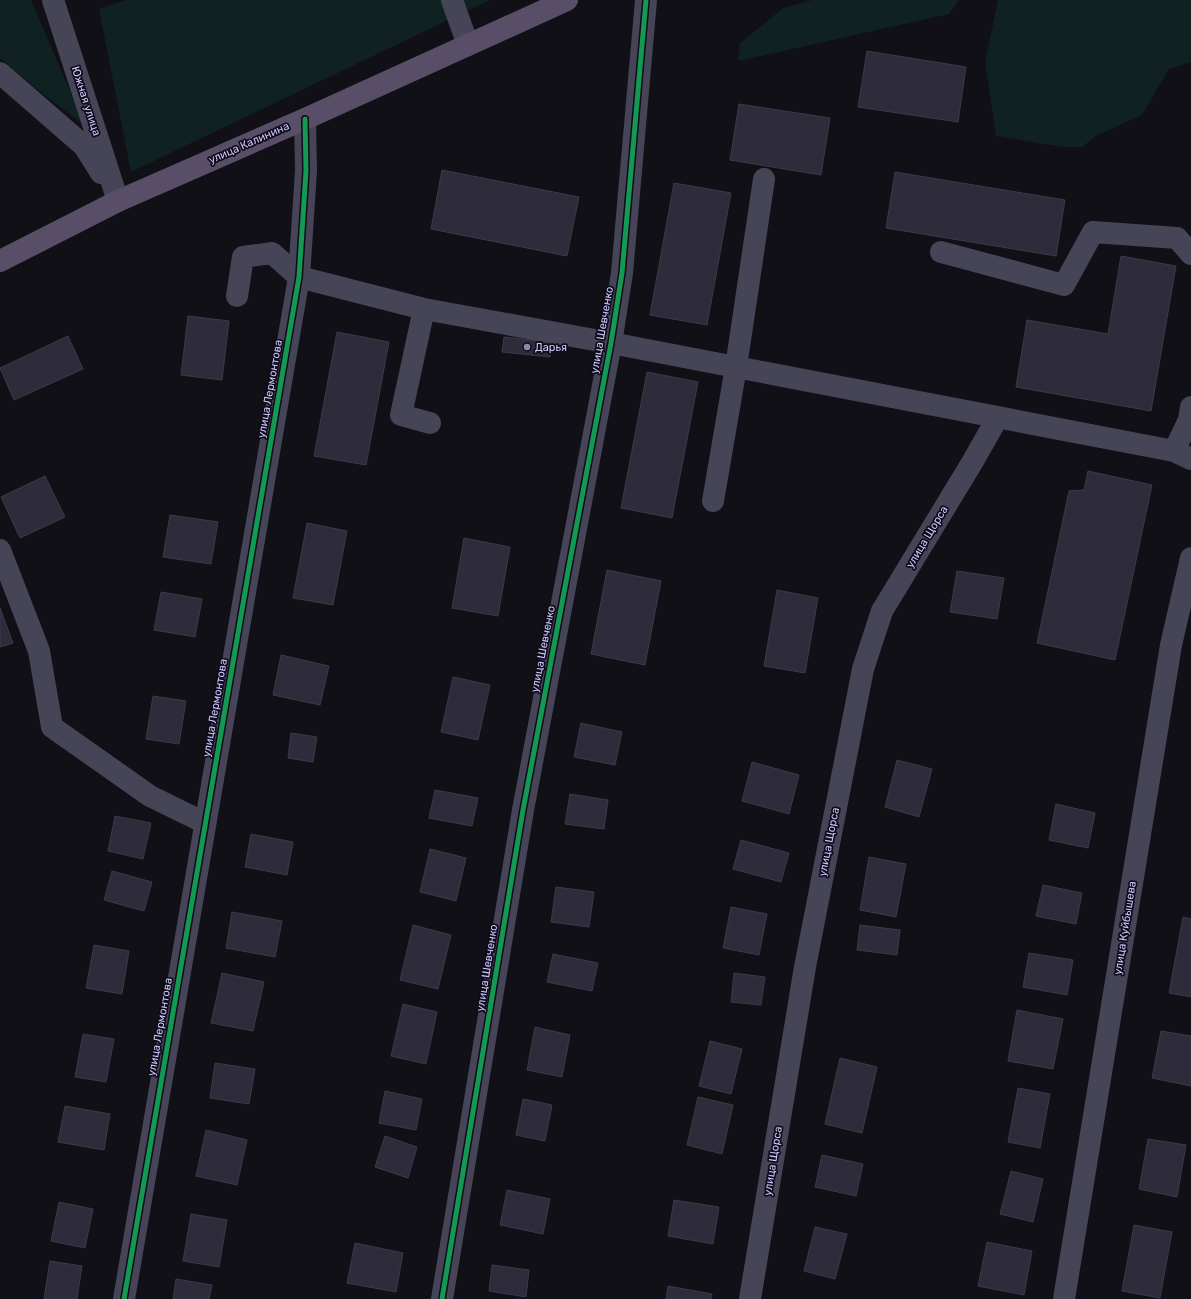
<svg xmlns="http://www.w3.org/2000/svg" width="1191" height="1299" font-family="Rubik,sans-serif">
	<rect width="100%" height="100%" fill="#101016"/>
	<!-- green -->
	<path fill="#0f2121" d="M0,0H31L85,126L34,87L0,58Z
		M125,0H490L131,172L99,9Z
		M812,0H959L949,14L738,61L740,43L783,8Z
		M998,0H1191V62L1169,69L1142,115L1096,136L1082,147H1063L996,136L985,62Z"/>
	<!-- building -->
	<path fill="#2e2c3a" stroke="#3c3a4b" d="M867,51L966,67L958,122L858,107Z
		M739,104L830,118L821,175L730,160Z
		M442,170L579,197L567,256L431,229Z
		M895,172L1065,200L1056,256L886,228Z
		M674,183L731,193L707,325L650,315Z
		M1121,256L1176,266L1151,411L1016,387L1027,320L1108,334Z
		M188,316L229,321L222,380L181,375Z
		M337,332L389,342L366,465L314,456Z
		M68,336L83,369L14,400L0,368Z
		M504,337L552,342L550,357L502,352Z
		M647,372L698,382L672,518L621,508Z
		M1088,471L1152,485L1115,660L1037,643L1069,491L1084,490Z
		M45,476L65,517L20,538L1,497Z
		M170,515L218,522L211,564L163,557Z
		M307,523L347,531L333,605L293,598Z
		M464,538L510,547L498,616L452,608Z
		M607,570L661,581L645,665L591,654Z
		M957,571L1004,578L997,619L950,612Z
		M777,590L818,598L805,673L764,666Z
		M161,592L202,599L195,637L154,630Z
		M0,608L13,643L0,647Z
		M281,655L329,666L320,705L273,695Z
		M453,677L490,685L478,740L441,732Z
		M153,696L186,701L179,744L146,739Z
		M581,723L622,732L615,765L574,757Z
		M291,733L317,737L313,762L288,758Z
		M897,760L932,769L919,817L885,807Z
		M752,762L799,775L789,814L742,801Z
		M435,790L478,798L472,826L429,818Z
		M570,794L608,800L604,829L565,824Z
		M1056,804L1095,813L1088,848L1049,840Z
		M115,816L151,823L143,859L108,851Z
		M251,834L293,842L287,875L245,867Z
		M741,840L789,853L781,882L733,869Z
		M430,849L466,858L456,901L420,892Z
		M869,857L906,864L896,917L860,910Z
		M112,871L152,882L144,911L104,900Z
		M1043,885L1082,893L1076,924L1036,916Z
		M556,887L594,892L589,927L551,922Z
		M731,907L767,914L759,955L723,948Z
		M232,912L282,921L275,957L226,948Z
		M1183,917L1191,919V997L1169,993Z
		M413,925L451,935L438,989L400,980Z
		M860,925L900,930L897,955L857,950Z
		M94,945L129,951L122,994L86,988Z
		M1029,953L1073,960L1067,995L1023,987Z
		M553,954L598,963L592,991L547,982Z
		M222,973L264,982L253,1031L211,1023Z
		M734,973L765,977L761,1005L731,1002Z
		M403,1004L437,1012L426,1064L391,1056Z
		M1017,1010L1063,1019L1053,1069L1008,1061Z
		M535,1027L570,1035L562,1077L527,1070Z
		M1161,1031L1191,1036V1086L1152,1078Z
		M83,1034L114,1039L106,1082L75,1077Z
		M710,1041L742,1049L731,1094L699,1086Z
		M840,1058L877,1067L862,1133L825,1124Z
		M215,1063L255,1069L249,1104L210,1098Z
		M1018,1088L1050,1094L1040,1148L1008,1142Z
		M385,1091L422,1099L416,1130L379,1123Z
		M698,1097L733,1105L722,1154L687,1145Z
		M523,1099L552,1105L545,1141L516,1135Z
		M65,1106L110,1114L104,1150L58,1142Z
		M206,1130L247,1140L237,1185L196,1176Z
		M385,1136L417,1147L408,1178L375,1167Z
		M1148,1139L1186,1145L1177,1197L1139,1189Z
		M822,1155L863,1164L856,1196L815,1187Z
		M1011,1171L1043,1179L1033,1222L1000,1214Z
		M507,1190L550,1199L543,1234L500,1225Z
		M674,1200L719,1207L713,1244L668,1236Z
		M59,1202L93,1209L85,1248L51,1241Z
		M191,1214L227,1220L219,1267L183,1261Z
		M1134,1225L1172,1232L1160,1298L1122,1291Z
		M815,1227L847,1234L835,1279L804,1271Z
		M987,1242L1032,1251L1024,1295L978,1286Z
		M355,1243L403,1253L396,1292L347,1283Z
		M50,1261L82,1266L77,1299H44Z
		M492,1265L529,1270L526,1297L489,1291Z
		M176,1279L212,1285L209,1299H173Z
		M668,1286L712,1294L711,1299H666Z"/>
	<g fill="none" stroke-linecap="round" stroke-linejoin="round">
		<!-- minor -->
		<path stroke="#464457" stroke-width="22" d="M53,0L118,201
			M452,0L468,45
			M0,73L84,146L101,173
			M941,252L1064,285L1093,232L1177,238L1191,254
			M237,296L243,257L272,253L299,277L424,309L611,343L1174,451L1191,459
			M424,309L401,415L430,423
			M1174,451L1189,420L1191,407
			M713,501L736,367L764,179
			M0,550L39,651L52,727L150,796L205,823
			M124,1299L299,277L306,171L305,119
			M442,1299L523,810L611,343L622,273L646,0
			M750,1299L805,967L863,669L882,611L973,461L998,417
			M1064,1299L1171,645L1191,558"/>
		<!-- major -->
		<path stroke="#594e68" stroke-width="22" d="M0,261L118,201L305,119L567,0"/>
		<defs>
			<path id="cycleway" d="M124,1299L299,277L306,171L305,119
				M442,1299L523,810L611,343L622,273L646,0"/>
		</defs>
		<!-- cycleway casing -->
		<use href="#cycleway" stroke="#0e0c1a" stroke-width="8"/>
		<!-- cycleway -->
		<use href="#cycleway" stroke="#139951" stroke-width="5"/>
	</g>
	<!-- markers -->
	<circle fill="#8c88ac" stroke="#0e0c1a" stroke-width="1.5" cx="527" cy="347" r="4"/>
	<g text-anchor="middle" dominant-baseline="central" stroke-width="3.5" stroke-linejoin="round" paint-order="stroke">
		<!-- street labels -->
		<g font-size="11" fill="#cfc8fc" stroke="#0e0c1a">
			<text transform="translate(86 101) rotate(72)">Южная улица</text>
			<text transform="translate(249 143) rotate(-24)">улица Калинина</text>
			<text transform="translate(602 330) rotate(-80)">улица Шевченко</text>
			<text transform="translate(270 389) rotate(-80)">улица Лермонтова</text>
			<text transform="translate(927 537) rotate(-59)">улица Щорса</text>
			<text transform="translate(543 649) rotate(-79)">улица Шевченко</text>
			<text transform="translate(215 708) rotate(-80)">улица Лермонтова</text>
			<text transform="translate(829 842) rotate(-79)">улица Щорса</text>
			<text transform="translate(1125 928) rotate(-81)">улица Куйбышева</text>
			<text transform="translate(487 968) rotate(-81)">улица Шевченко</text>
			<text transform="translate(160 1027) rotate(-80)">улица Лермонтова</text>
			<text transform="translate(773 1161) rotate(-81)">улица Щорса</text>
		</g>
		<!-- poi labels -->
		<g font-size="11" fill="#cfc8fc" stroke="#0e0c1a" text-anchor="start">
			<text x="535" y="347">Дарья</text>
		</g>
	</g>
</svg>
